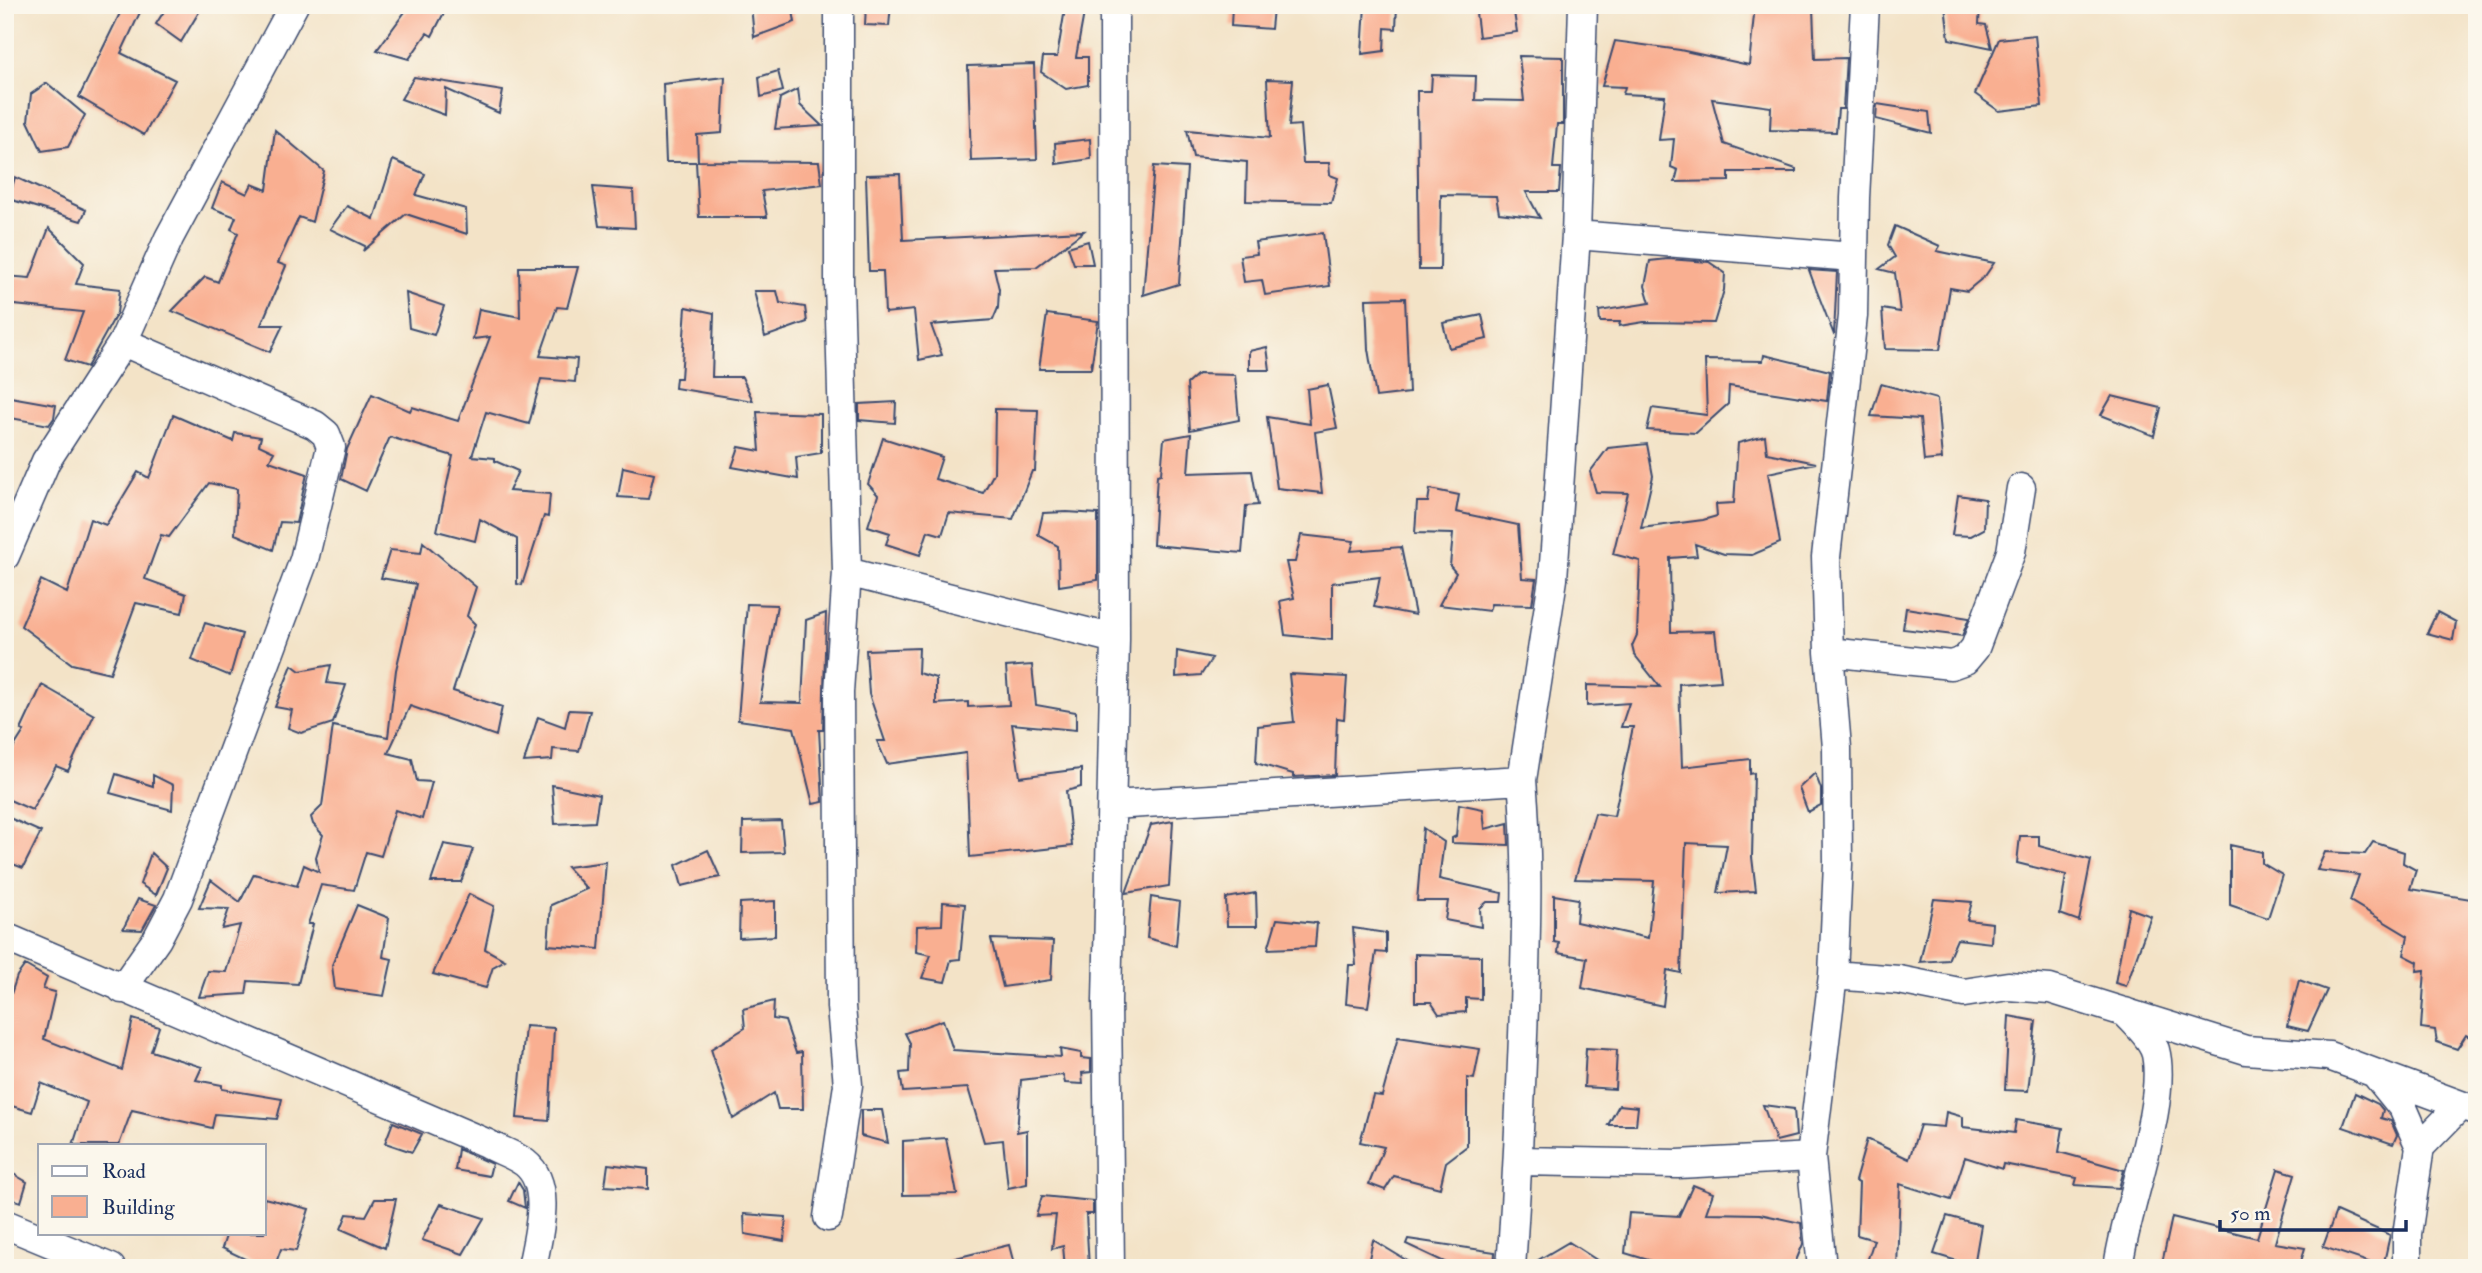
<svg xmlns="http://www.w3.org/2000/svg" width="2482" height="1273" font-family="'IM FELL Double Pica',serif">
	<rect width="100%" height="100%" fill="#fbf7ec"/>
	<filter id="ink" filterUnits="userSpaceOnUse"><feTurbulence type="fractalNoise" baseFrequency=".0143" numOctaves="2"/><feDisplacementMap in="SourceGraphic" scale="14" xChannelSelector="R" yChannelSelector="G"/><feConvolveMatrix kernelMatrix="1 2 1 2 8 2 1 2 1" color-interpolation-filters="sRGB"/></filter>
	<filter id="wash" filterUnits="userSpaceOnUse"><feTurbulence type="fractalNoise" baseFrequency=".00686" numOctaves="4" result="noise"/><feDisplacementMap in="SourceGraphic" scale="28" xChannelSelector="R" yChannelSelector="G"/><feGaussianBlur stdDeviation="1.57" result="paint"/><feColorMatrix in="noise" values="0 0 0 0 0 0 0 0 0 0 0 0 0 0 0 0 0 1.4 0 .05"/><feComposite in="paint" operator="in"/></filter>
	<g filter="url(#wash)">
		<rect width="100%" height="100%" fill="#f3e3c7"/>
		<g id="blocks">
			<!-- building -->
			<path fill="#f9af91" d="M124,5L143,6L121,53L175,80L144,135L79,97Z
				M168,5H187L199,12L181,42L156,24Z
				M410,5H448L432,36L427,33L409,59L377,50Z
				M751,5H792L795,22L754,37Z
				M866,5H891L889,26L865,25Z
				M1232,5L1273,8L1271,29L1231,26Z
				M1365,5H1397L1396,29L1385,28L1384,51L1362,54Z
				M1475,5H1513L1517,32L1479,37Z
				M1755,5L1813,8L1815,59L1846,58L1843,109H1838L1836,132L1770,130L1771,107L1712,99L1724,144L1796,169V172H1729V181L1675,182L1678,170L1671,167L1674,139L1659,140L1665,96L1623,94L1625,87L1602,86L1615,41L1680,50L1749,65Z
				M1945,5H1980L1979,24L1986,25L1992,48L1949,39Z
				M1065,9L1084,13L1076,57H1088V85L1066,89L1041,72L1043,57H1057Z
				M2035,35L2042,106L1999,111L1975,94L1999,39Z
				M1519,56L1563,57V124H1557L1553,168H1561L1559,192H1526L1540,218L1499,213L1496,196L1441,195L1440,270H1419L1417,91H1431L1432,75L1476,76L1475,100L1524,101Z
				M1034,64L1037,159L971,161L968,66Z
				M778,71L783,91L761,97L759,77Z
				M414,77L503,91L499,113L446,89L445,115L401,99Z
				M725,77L722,133L697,135L698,161L819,162L822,184L762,191L767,217H699L696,162H666L663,84Z
				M1267,79L1293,80L1289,126L1300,125L1303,163H1329L1330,175L1338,178L1331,203L1246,201L1247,162L1193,157L1187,130L1270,138Z
				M47,83L85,115L68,147L42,151L28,121L31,94Z
				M798,89L800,105L822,126L775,129L780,98Z
				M1877,104L1929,112L1931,133L1876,119Z
				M275,130L324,171L312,222L299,217L278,263L286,266L261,325H283L270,352L172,311L205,277L218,282L238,233L231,229L236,217L212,208L222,182L247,194L252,184L267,190Z
				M1090,139L1091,159L1056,164L1055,143Z
				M393,160L425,174L416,195L466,209L467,234L406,214L363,251L365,246L330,229L347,206L374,219Z
				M1154,166L1187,168L1179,284L1143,295Z
				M900,174L903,240L1084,231L1036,267L994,268L999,289L998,308L993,320L931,325L942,355L919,360L914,310L885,313L883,271H869L866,175Z
				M15,177L86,210L81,221L9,199Z
				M593,187L633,190L635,228L599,226Z
				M1895,226L1940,246L1937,251L1994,263L1985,276L1967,291L1950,288L1940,350L1885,349L1882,309L1900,312L1895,273L1879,269L1895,257L1888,245Z
				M49,228L84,263L76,284L120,289L117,313L87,367L65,360L83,312L5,304V276L30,278Z
				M1323,233L1330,286L1265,295L1262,280L1244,282L1240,256L1257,254L1255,242Z
				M1088,241L1093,264H1074L1068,247Z
				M1668,259L1709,262L1725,273L1724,290L1714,323L1644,322L1619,326L1620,322H1600L1599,311L1650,303L1645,286L1650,261Z
				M519,267H578L567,308L557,307L540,356L577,359L575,382L541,379L529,424L486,412L472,456L495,458V461L518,471L509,491L550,494L548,517L544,516L522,585L517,584V539L480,519L475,541L437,531L453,456L390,437L366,491L341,479L347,449L372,394L410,411L412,407L458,421L490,337L473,339L479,309L520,317Z
				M1809,270L1837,272L1834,335L1816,289Z
				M754,291H777L780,303L805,307L807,322L765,337Z
				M406,293L444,306L434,335L409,328Z
				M1405,298L1409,393L1376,397L1368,349L1366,299Z
				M686,307L714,313L712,377H742L753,401L675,388L676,378H681Z
				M1047,314L1098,321L1091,369H1039Z
				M1482,315L1487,339L1449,348L1443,323Z
				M1267,347L1270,370H1249V351Z
				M1764,355L1830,371L1827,401L1729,386L1728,404L1696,433L1647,430L1652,408L1707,415L1705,360L1763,361Z
				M1198,374L1235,375L1239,420L1190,430L1187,384Z
				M1881,384L1937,399L1942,459L1924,461L1920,419L1871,416Z
				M1328,385L1337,428L1315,432L1322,493L1277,488L1267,417L1310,424L1307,389Z
				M5,396L56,405L54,418L49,425L5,417Z
				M2112,396L2161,408L2154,436L2101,415Z
				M896,402L895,423L859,420V404Z
				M995,409L1038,410L1035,471H1032L1013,519L949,513L942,535L928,531L920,555L886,544L890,533L868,526L878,495L868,484L883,438L942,457L935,479L983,493L994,473Z
				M757,412L821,414V453L796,457L798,479L732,467L739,447L760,451Z
				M173,415L233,441L235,433L261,437L259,445L274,452L269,461L307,474L296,523L280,522L273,550L235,534L237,489L209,483L169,537L161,535L145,579L186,594L182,613L136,603L110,673L72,664L21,626L41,580L67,593L90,519L106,525L138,472L149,478Z
				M1191,434L1188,473L1252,471L1258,505L1246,506L1242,553L1153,545L1157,475L1161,474L1164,439Z
				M1765,436L1767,453L1816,463L1768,473L1780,543L1752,555L1724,554L1695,544L1697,556L1670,558L1671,632L1715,631L1721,681L1679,684L1682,767L1750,759V774L1754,773L1752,857L1756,891L1718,893L1727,845L1686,843L1681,973L1667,970L1663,1006L1582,988L1587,958L1558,953L1559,943L1554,942V895L1578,899L1576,922L1648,938L1654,881L1575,879L1595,813L1614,816L1633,727H1621L1629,703L1587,706V685L1660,687L1634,654L1632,646L1637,635L1640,561L1613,554L1628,493L1596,492L1590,472L1608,448L1647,444L1653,476L1641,528L1703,520L1717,516L1716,504L1734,503L1738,443Z
				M623,467L654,474L648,499L618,497Z
				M1430,489L1459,495L1456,512L1518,525L1522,578L1536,579L1532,605L1491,604L1489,611L1439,605L1456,573L1450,566L1453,534L1415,533L1417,502H1428Z
				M1958,495L1985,499L1984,529L1971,536L1952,535Z
				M1067,512L1098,514V580L1059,586L1058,546L1038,535L1043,513Z
				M1301,535L1354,541L1351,551L1401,547L1415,615L1374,607L1380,577L1332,583V640L1285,635L1280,601L1294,598L1286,562H1295Z
				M423,542L476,587L467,616L475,624L453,691L502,707L496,736L410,706L388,753L412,759L417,781L432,782L422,819L395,810L381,856L366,852L354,890L321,885L308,924H313L298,984L248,981L246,994L199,997L208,971L226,972L240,925L222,929L229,909L199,908L211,880L240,902L254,874L297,886L304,865L319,872L316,857L323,835L313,824L311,817L322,806L333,726L388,737L396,670L416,584L381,578L390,550L421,553Z
				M747,604L777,605L760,702L802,703L806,620L826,613L823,730H819L823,802L813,804L794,728L738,720Z
				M1906,608L1969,618L1962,636L1903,629Z
				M2437,612L2456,622L2453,640L2427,633Z
				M205,623L242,634L230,676L192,660Z
				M919,648L918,673L936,678V704L968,702V707L1009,705L1006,667L1032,665L1036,705L1076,712V730L1012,724L1020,777L1081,769V787L1066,791L1072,846L970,857L966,753L887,764L877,741H885L869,694L866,650Z
				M1177,651L1212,658L1201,675L1176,677Z
				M292,665L300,671L331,665L327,683L346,685L333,723L301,733L288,728L292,710L275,707Z
				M1289,674L1347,677L1344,719L1337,718L1335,775L1293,777V774L1256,763L1258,726L1294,722Z
				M42,685L94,715L68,771L56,766L32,810L5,798V761L24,731L21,730Z
				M569,710L590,711L579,751L553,749L552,760L524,762L538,717L565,727Z
				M1815,773L1821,789V805L1808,812L1799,788Z
				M116,774L153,786V775L173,785L172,810L110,793Z
				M552,785L599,795L595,822L555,824Z
				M1459,804L1483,809L1485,829L1508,823L1509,845L1452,843V838L1456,836Z
				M5,816L41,832L23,868L5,861Z
				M781,821L784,852L742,853L743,822Z
				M1173,821L1169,886L1126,893L1151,825Z
				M1423,828L1444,842L1439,879L1502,893L1501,902H1487L1480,908L1481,927L1445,920L1448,901H1417Z
				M2020,836H2039V846L2091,860L2079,921L2060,914L2066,875L2017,863Z
				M2373,842L2404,852L2403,863L2416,870L2410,889L2477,900V1041L2466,1035L2457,1049L2437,1042L2435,1030L2421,1028L2425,970L2417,971L2418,962L2404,955L2408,936L2350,901L2359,875L2317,870L2325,852L2365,854Z
				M444,844L473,849L461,882H431Z
				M2230,845L2262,852V863L2282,875L2268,918L2230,905Z
				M708,850L720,877L682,886L676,865Z
				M151,853L167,868L156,895L140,884Z
				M606,862L599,949L548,945L551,905L587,889L567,867Z
				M1256,893L1257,926H1227L1226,898Z
				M469,894L494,906L485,949L505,960L493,967L486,988L433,974Z
				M1151,897L1180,902L1176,946L1147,938Z
				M138,899L156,905L142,930L123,929Z
				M1934,899L1972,902L1967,920L1992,923L1991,943L1957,939L1948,960L1920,962Z
				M775,901V936L739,938L740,903Z
				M943,902L965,904L960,959L951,960L945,982L922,978L931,955L916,952L917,926L942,925Z
				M357,905L389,918L383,957L392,959L384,996L335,989L332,965Z
				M2129,908L2151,916L2126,986L2115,983Z
				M1277,919L1317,923L1315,947L1268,949Z
				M1353,928L1386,933V953L1376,952L1368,1007L1346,1004L1349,965H1356Z
				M991,939L1053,941L1051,980L1003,987Z
				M1415,954L1481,956V999L1466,998V1012L1439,1014L1431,1002H1415Z
				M25,965L47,978L43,989L55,992L44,1039L122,1070L133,1019L159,1027L151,1051L202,1067L196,1080L222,1085V1089L282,1099L277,1119L215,1114L212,1128L132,1110L119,1145H73L87,1102L41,1083L32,1112L5,1104V1012L17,976Z
				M2299,980L2327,990L2308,1031L2287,1026Z
				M774,1001L773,1019L785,1021L796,1053L802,1052L803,1109H778L774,1093L733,1119L711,1049L745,1028L743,1009Z
				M2009,1016L2036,1021L2028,1091L2005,1090Z
				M943,1020L953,1050L1061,1057L1060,1049L1081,1053V1058L1091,1059V1072L1082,1073L1083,1084L1065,1083L1063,1075L1021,1080L1017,1132L1027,1130V1184L1008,1188L1003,1140L984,1142L968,1088L903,1092L900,1073L909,1072L910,1043L905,1033Z
				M525,1026L554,1028L549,1121L517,1118Z
				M1398,1037L1480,1049L1474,1079L1467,1078V1146L1446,1162L1440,1188L1394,1176L1385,1190L1369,1184L1384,1147L1360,1142L1373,1095L1382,1096Z
				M1586,1048L1617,1050L1615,1089L1584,1087Z
				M2355,1093L2378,1104L2383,1110L2381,1118L2391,1121L2397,1135L2393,1144L2343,1127Z
				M1619,1105L1638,1107L1636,1125H1608Z
				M1763,1105L1794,1109L1796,1136L1776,1141Z
				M861,1110H882L888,1143L861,1136Z
				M1946,1112L1963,1117V1127L2014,1133L2016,1120L2063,1128L2059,1152L2124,1170L2119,1188L2075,1185L2077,1178L2003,1164L2002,1169L1965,1157L1951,1200L1900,1184L1897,1268H1865L1874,1240L1857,1235L1859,1183L1855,1181L1867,1139L1909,1159L1920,1125L1944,1127Z
				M393,1122L422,1134L412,1152L385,1143Z
				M946,1138L957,1194L903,1195V1141Z
				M458,1149L492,1164L489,1176L455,1170Z
				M608,1164L648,1169V1189L605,1186Z
				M5,1169L27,1182L21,1202L5,1197Z
				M2278,1169L2295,1174L2275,1243L2305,1248L2299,1268H2218L2202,1264L2201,1268H2161L2172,1217L2257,1238Z
				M518,1182L523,1190L525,1208L509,1201Z
				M1693,1185L1713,1193L1706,1213L1760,1214L1801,1223L1803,1244L1793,1268H1675L1625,1253L1629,1213L1679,1216Z
				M1042,1196L1093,1201V1214H1086L1089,1268H1065L1063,1246L1052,1249L1056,1215L1036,1216Z
				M264,1198L309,1209L296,1251L281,1249L274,1268H264L222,1248L227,1233H264Z
				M375,1199H396L385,1248L341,1229L347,1214L366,1216Z
				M441,1204L484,1218L463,1254L422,1240Z
				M2336,1211L2390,1235L2383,1267L2323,1247Z
				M744,1214L786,1217L784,1241L745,1234Z
				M1947,1216L1981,1225L1974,1266L1934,1254Z
				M1408,1239L1495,1252L1494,1268H1457L1406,1244Z
				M1373,1240L1419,1268H1367Z
				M1569,1242L1609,1268H1528V1266Z
				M1009,1245L1015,1268H948L947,1260Z"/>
		</g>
	</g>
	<g filter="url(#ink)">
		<use href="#blocks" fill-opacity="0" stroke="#3b4a6e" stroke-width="2"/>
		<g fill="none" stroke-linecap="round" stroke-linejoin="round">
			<defs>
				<path id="minor" d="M839,5V283L847,572L1115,639
					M1576,235L1854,257
					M5,556L46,461L123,342L169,238L294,5
					M1829,652L1951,665L1965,660L1975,648L2011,552L2021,488
					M1112,805L1522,780L1553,579L1576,235L1583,5
					M5,937L486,1143C498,1150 515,1155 525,1163C554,1186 537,1238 532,1268
					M1833,975L1899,980L1964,993L2008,986L2050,989L2246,1050L2329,1056L2477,1111
					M122,989L157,939L178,899L304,560L331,447L326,434L315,425L123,342
					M2377,1076L2403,1108L2420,1147
					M1519,1161L1678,1164L1811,1157
					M828,1217L848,1085L841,1007L839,692L847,572
					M5,1224L111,1268
					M1110,1268L1107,1001L1115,639L1114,5
					M1511,1268C1517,1181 1521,1095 1524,1008C1526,932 1529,856 1522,780
					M1822,1268L1811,1157L1833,975L1838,864L1837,748L1829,652L1826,557L1853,316L1855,198L1865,5
					M2118,1268C2125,1210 2169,1101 2155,1050C2150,1036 2135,1023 2125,1012
					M2407,1268V1235L2420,1147L2459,1107"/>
			</defs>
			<!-- minor casing -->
			<use href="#minor" stroke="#3b4a6e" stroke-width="31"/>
			<!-- minor -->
			<use href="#minor" stroke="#fff" stroke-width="28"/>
		</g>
	</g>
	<!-- margin -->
	<rect width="2482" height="1273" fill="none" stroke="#fbf7ec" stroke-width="28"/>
	<!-- legend -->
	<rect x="38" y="1144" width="228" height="91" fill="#fbf7ec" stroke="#a1a7b3" stroke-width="2"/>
	<rect x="52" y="1166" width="35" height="10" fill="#ffffff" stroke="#a1a7b3" stroke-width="2"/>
	<text x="102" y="1178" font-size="21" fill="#1b2f5e">Road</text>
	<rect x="52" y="1196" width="35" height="21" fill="#f9af91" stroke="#a1a7b3" stroke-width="2"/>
	<text x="102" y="1214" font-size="21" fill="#1b2f5e">Building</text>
	<!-- scale -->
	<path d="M2220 1220v10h186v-10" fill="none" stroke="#1b2f5e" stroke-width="3.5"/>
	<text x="2230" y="1220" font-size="21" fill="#1b2f5e" stroke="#fbf7ec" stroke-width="5" paint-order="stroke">50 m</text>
</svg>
